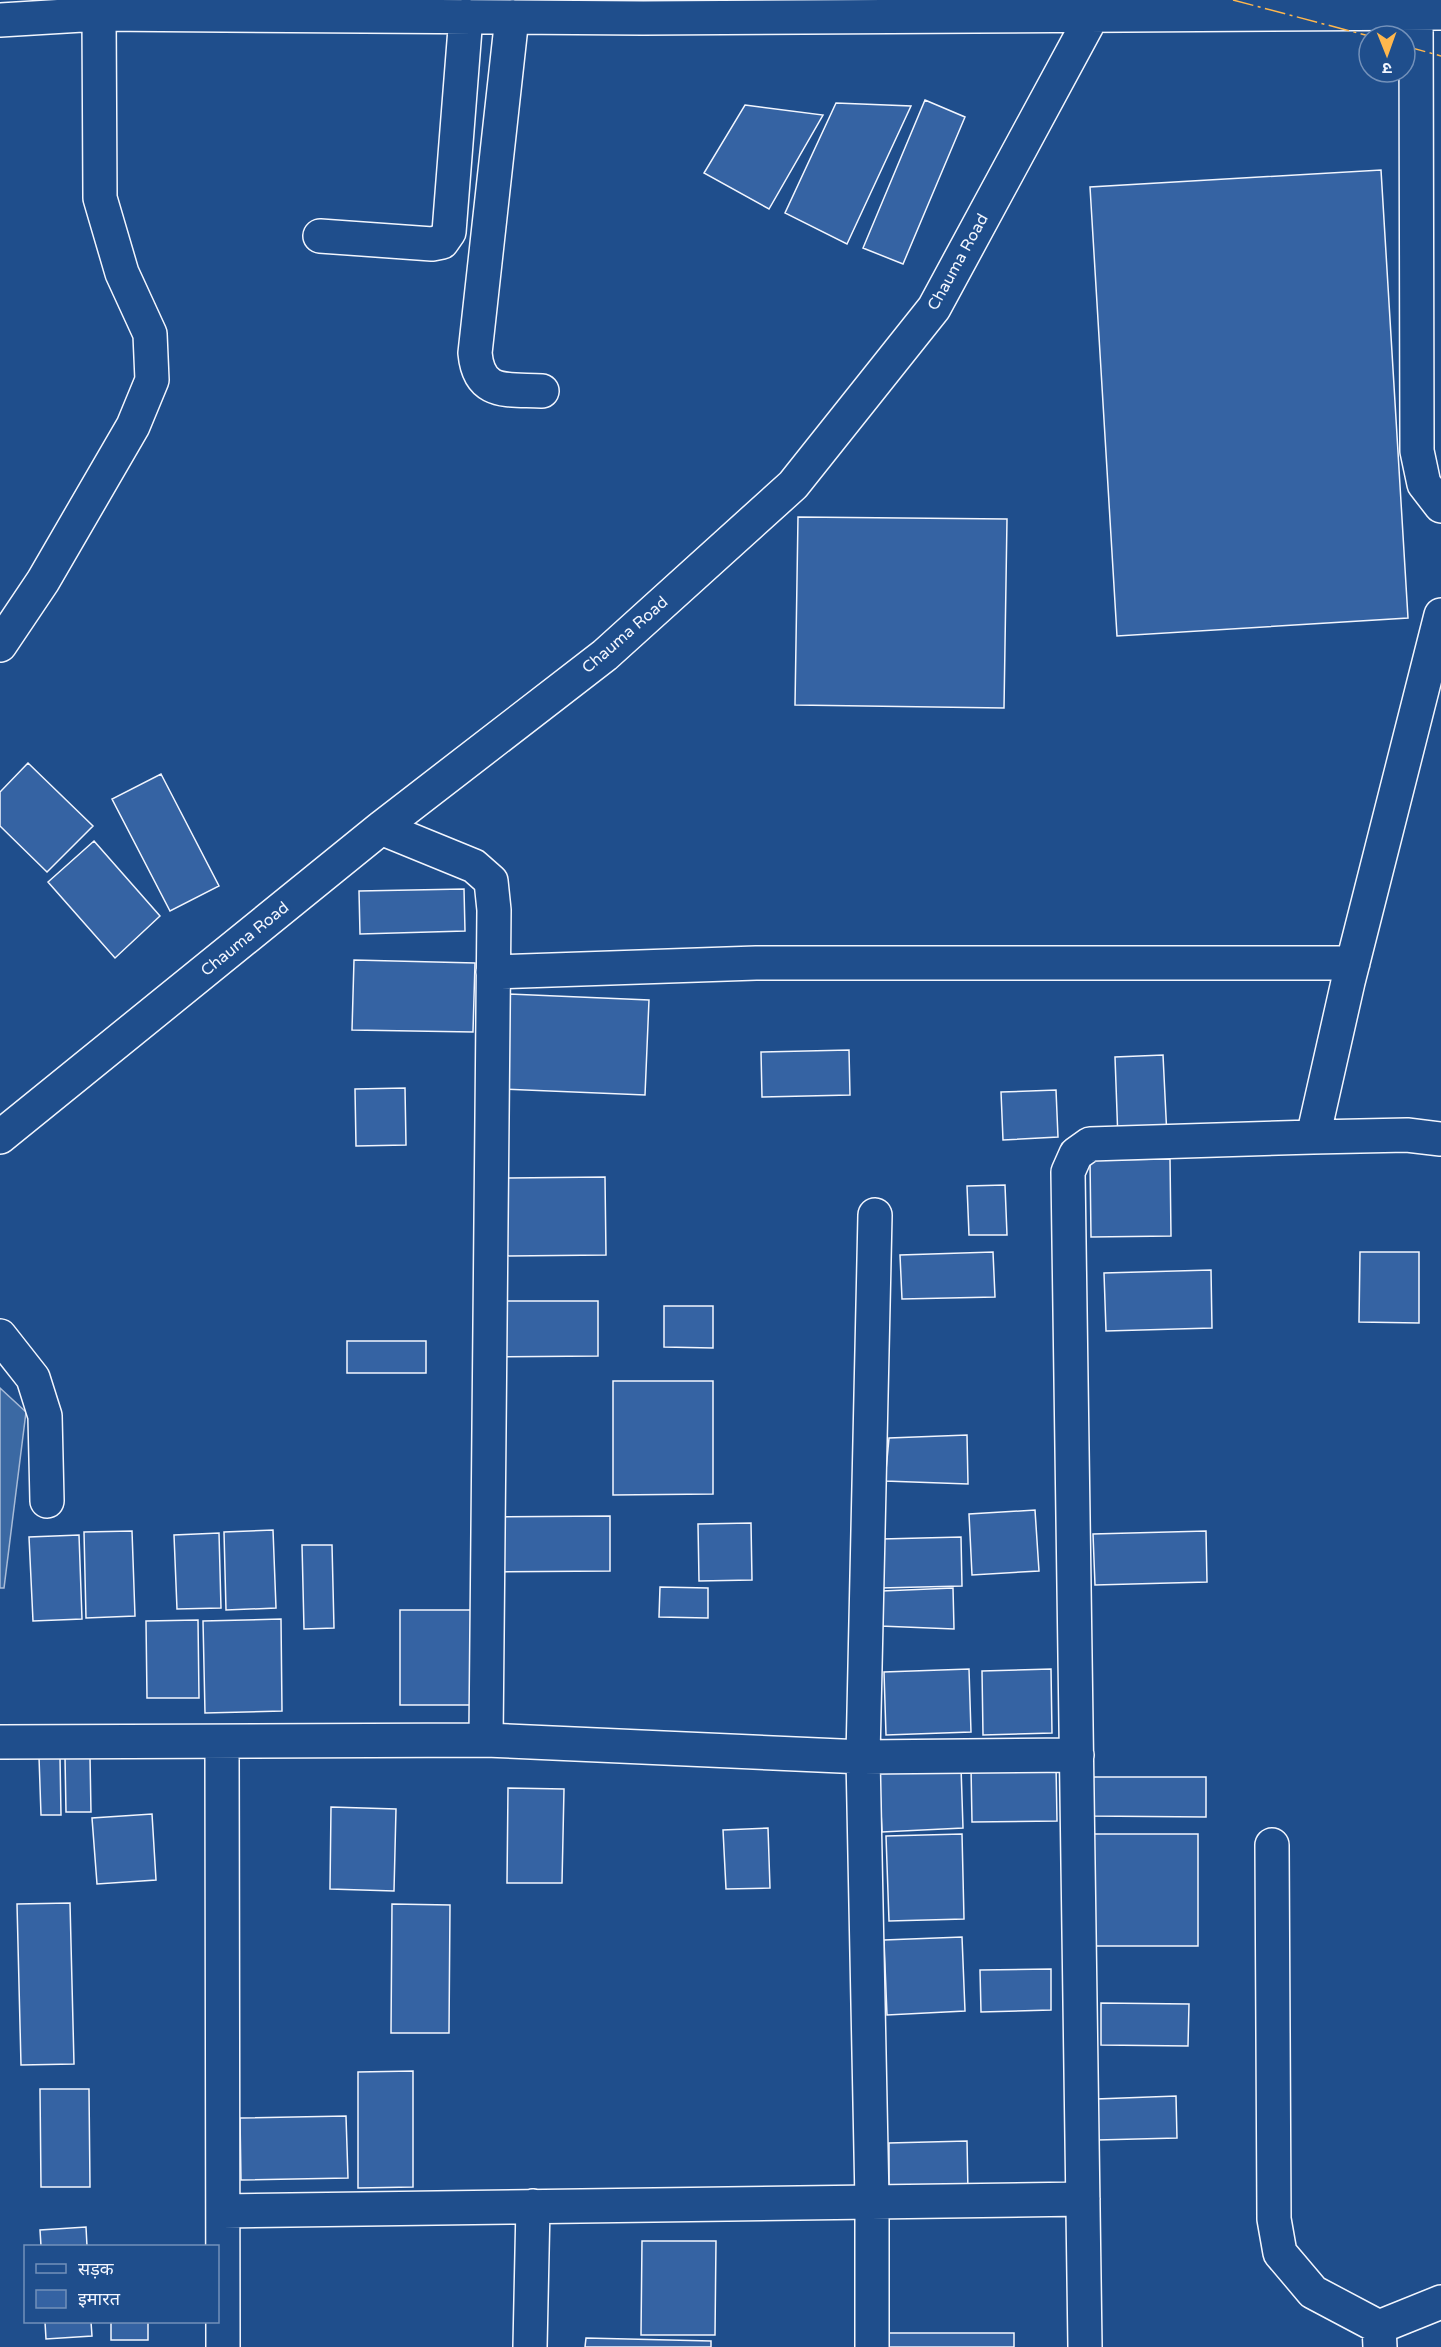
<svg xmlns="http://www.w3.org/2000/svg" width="1441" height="2347" font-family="'Varela Round','Noto Sans Devanagari',sans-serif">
	<rect width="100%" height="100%" fill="#1f4e8c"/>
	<!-- water -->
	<path fill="#3b69a3" stroke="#a8bbd7" stroke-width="1.5" d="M0,1388L26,1412L4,1588H0Z"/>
	<!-- building -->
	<path fill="#3563a3" stroke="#f2f6ff" stroke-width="1.5" d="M925,100L965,117L903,264L863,248Z
		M836,103L911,106L847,244L785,213Z
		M745,105L823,115L769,209L704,173Z
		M1381,170L1408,618L1117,636L1090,187Z
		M798,517L1007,519L1004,708L795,705Z
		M28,763L93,826L47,872L0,826V792Z
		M161,774L219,886L170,911L112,799Z
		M94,841L160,916L115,958L48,882Z
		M464,889L465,931L360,934L359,891Z
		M354,960L475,963L473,1032L352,1030Z
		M509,994L649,1000L645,1095L505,1089Z
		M849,1050L850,1095L762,1097L761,1052Z
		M1163,1055L1167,1137L1118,1140L1115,1057Z
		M405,1088L406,1145L356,1146L355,1089Z
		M1056,1090L1058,1137L1003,1140L1001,1092Z
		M1170,1159L1171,1236L1091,1237L1090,1160Z
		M605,1177L606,1255L496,1256L495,1178Z
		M1005,1185L1007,1235H969L967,1186Z
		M993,1252L995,1297L902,1299L900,1255Z
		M1360,1252H1419V1323L1359,1322Z
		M1211,1270L1212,1328L1106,1331L1104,1273Z
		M491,1301H598V1356L492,1357Z
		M664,1306H713V1348L664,1347Z
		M347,1341H426V1373H347Z
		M613,1381H713V1494L613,1495Z
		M967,1435L968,1484L885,1481L889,1438Z
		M1035,1510L1039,1571L972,1575L969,1514Z
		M610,1516V1571L491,1572L490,1517Z
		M751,1523L752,1580L699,1581L698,1524Z
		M273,1530L276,1608L226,1610L224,1532Z
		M132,1531L135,1616L86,1618L84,1532Z
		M1206,1531L1207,1582L1095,1585L1093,1534Z
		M219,1533L221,1608L177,1609L174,1535Z
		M79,1535L82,1619L33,1621L29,1537Z
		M961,1537L962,1586L880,1588L882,1539Z
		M302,1545H332L334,1628L304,1629Z
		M660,1587L708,1588V1618L659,1617Z
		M953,1588L954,1629L880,1626L882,1591Z
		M400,1610H475V1705H400Z
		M281,1619L282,1711L205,1713L203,1621Z
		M198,1620L199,1698H147L146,1621Z
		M969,1669L971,1732L886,1735L884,1672Z
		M1051,1669L1052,1733L983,1735L982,1671Z
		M39,1757H60L61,1815H41Z
		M65,1757H90L91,1812H66Z
		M1056,1765L1057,1821L972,1822L971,1767Z
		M961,1767L963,1828L882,1832L879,1770Z
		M1090,1777H1206V1817L1090,1816Z
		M508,1788L564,1789L562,1883H507Z
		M331,1807L396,1809L394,1891L330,1889Z
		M152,1814L156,1880L97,1884L92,1818Z
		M768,1828L770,1888L726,1889L723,1830Z
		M962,1834L964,1919L889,1921L886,1836Z
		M1093,1834H1198V1946H1092Z
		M70,1903L74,2064L21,2065L17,1904Z
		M392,1904L450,1905L449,2033H391Z
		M962,1937L965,2011L887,2015L884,1940Z
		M1051,1969V2010L981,2012L980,1970Z
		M1101,2003L1189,2004L1188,2046L1101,2045Z
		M413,2071V2187L358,2188V2072Z
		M40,2089H89L90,2187H41Z
		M1176,2096L1177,2138L1097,2140L1096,2099Z
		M346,2116L348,2178L241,2180L240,2118Z
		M967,2141L968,2193L889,2195V2143Z
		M86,2227L87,2246H41L40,2230Z
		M642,2241H716L715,2335H641Z
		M45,2322H91L92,2336L46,2339Z
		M111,2322H148V2340H111Z
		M887,2333H1014V2347H887Z
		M586,2338L711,2341V2347H585Z"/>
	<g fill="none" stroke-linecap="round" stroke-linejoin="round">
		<defs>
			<path id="minor" d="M1416,13L1417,451L1424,484L1441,506
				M512,17L475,353C479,396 507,389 542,391
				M0,20L99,14L643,18L1441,13
				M320,236L432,244L442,242L449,232L466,16
				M1441,615L1348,982L1313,1137L1407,1135L1441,1139
				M0,645L43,581L133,426L152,380L150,334L122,273L100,198L99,14
				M381,828L474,866L491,881L494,910L486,1740
				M493,972L756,963H1353
				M0,1137L381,828L605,655L793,485L934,308L1092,16L1098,0
				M0,1336L33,1378L45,1416L47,1501
				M0,1742L486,1740L863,1757L1077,1755
				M222,1742L223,2347
				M1272,1845L1274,2219L1280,2253L1313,2292L1379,2327L1380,2347
				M223,2211L1083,2199
				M1379,2327L1441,2302
				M530,2347L533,2206
				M872,2347V2201L863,1757L875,1215
				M1085,2347L1068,1172L1076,1154L1090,1144L1313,1137"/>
		</defs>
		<!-- minor casing -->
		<use href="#minor" stroke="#f2f6ff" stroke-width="36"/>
		<!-- minor -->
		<use href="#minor" stroke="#1f4e8c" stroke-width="33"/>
		<!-- power -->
		<path stroke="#ffb74d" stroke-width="1.5" stroke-dasharray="21 4.5 3 4.5" stroke-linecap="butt" d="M1233,0L1369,36
			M1405,46L1441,56"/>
	</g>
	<g text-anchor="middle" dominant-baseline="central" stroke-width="4.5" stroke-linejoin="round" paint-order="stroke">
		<!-- street labels -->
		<g font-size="16" fill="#f2f6ff" stroke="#1f4e8c">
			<text transform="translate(958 262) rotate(-61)">Chauma Road</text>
			<text transform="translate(625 635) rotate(-41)">Chauma Road</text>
			<text transform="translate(245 939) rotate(-39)">Chauma Road</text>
		</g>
	</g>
	<!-- legend -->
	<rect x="24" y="2245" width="195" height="78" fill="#1f4e8c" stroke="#7391ba" stroke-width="1.5"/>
	<rect x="36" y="2264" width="30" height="9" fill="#1f4e8c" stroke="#7391ba" stroke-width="1.5"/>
	<text x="78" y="2275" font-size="18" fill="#f2f6ff">सड़क</text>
	<rect x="36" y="2290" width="30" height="18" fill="#3563a3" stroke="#7391ba" stroke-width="1.5"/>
	<text x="78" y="2305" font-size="18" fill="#f2f6ff">इमारत</text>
	<!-- north arrow -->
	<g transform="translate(1387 54) rotate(179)"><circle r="28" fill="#1f4e8c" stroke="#7391ba" stroke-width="1.5"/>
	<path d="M0-4.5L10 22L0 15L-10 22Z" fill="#ffb74d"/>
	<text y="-9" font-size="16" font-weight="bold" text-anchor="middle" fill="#f2f6ff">उ</text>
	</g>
</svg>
